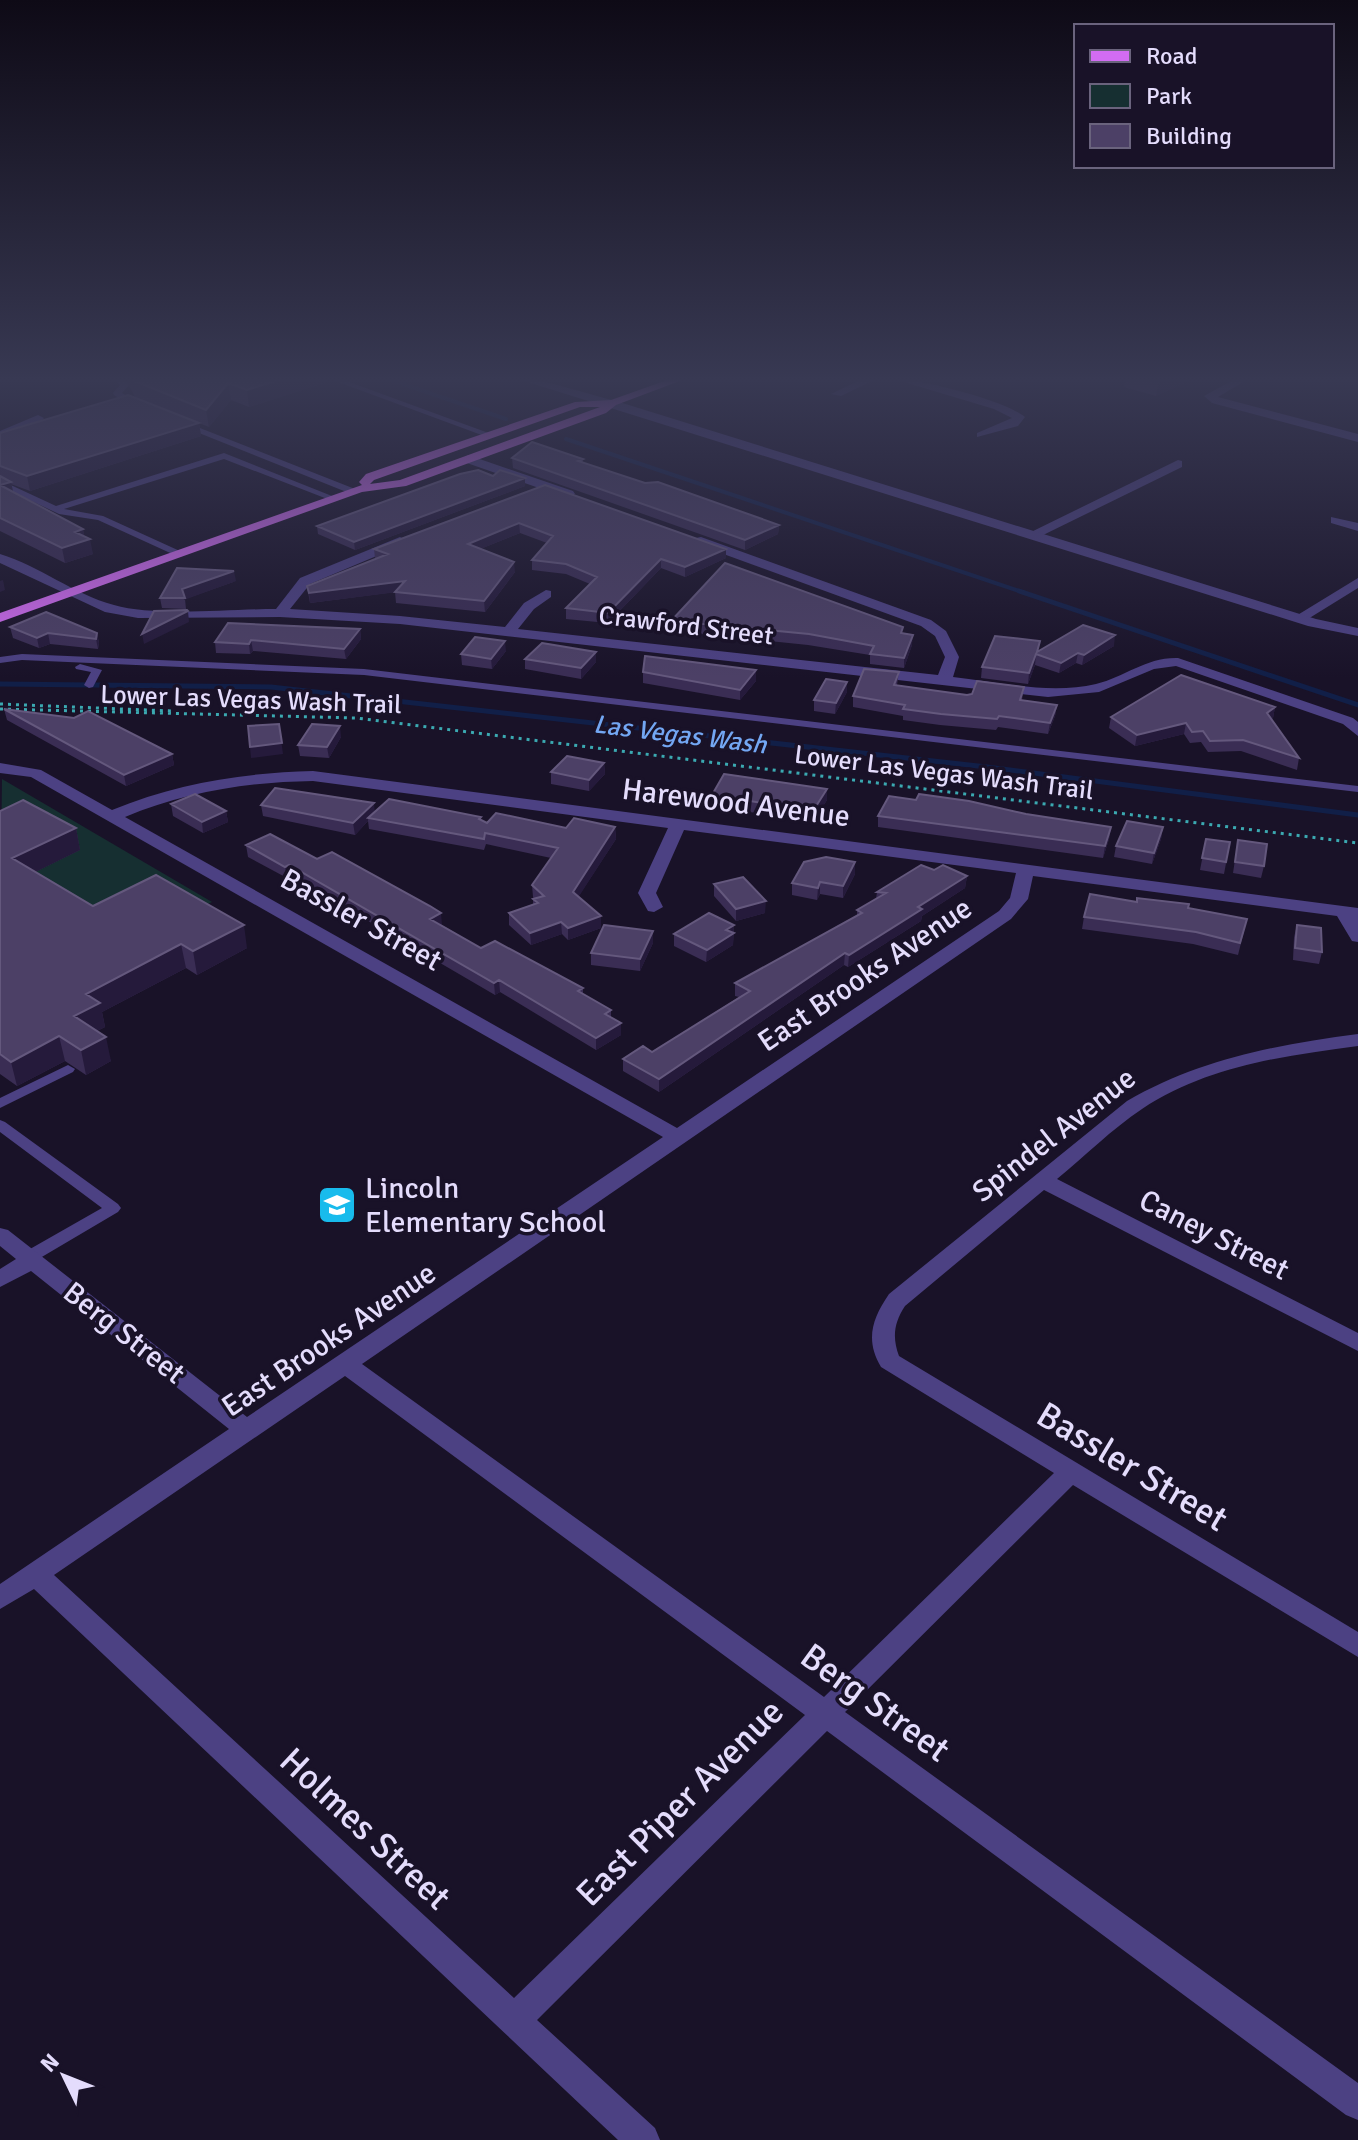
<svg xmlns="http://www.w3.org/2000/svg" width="1358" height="2140" font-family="Signika,sans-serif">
	<rect width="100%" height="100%" fill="#191228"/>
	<!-- green -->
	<path fill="#162f31" d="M2,779L212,902L63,974L0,933Z"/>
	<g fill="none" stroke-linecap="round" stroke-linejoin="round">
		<!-- stream-far1 -->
		<path stroke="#111f48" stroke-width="4" d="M388,379L506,419
			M566,439L1025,593"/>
		<!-- stream -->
		<path stroke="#111f48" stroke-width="5" d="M1019,591L1358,705
			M0,684L271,687L987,767L1358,815"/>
		<!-- path -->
		<path stroke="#3ba9b1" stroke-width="3" stroke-dasharray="3 5" stroke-linecap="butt" d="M0,704L172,711
			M0,709L356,718L1358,843"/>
		<!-- service -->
		<path fill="#4c4183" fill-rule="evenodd" d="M113,379C120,378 124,379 129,385L122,393L140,403V407H134L114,395L113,393L120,385Z
			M330,379H341L494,435L487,437Z
			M182,421L355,489L356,491L349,493L179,425L178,423Z
			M224,453L337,498L330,500L224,459L64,509L103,516L182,552V556L179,557L98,520L59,514L0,486V480L56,506Z
			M22,654L364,669L1358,786V792L364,675L22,660L0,663V657Z
			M80,664L102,670L93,687L89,688L84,685L91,672L76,669L75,667Z
			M68,1065L75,1069L73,1072L0,1108V1098Z
			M0,1120L5,1122L118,1204L121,1208L118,1212L35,1261H23L21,1257L23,1253L102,1208L0,1132Z"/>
		<!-- minor -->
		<path fill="#4c4183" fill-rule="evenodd" d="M862,379H876L841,396L831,394Z
			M894,379C921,379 1004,400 1025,417L1018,426L977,437V433L1012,418L994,409Z
			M1235,379H1248L1218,397L1358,434V442L1212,403L1204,396Z
			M38,415L44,418L42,420L0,439V431Z
			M468,455L573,491L575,494L565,497L464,462L462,459Z
			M1178,460L1182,461V467L1037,538L1025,535Z
			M1331,517L1358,523V531L1331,523Z
			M701,537L931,620L946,631L959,657L953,677C998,682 1050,695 1096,684C1125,677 1146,657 1178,658L1353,718L1358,722V736L1343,724L1176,666L1154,669L1099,692L1048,697L400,624L280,617L138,618L105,612L0,563V554C40,566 73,594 114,605C154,617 231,609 276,609L300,578L400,537L407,541L405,544L310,584L290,609L400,616L505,627L524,603L546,590L551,591V597L534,609L518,629L938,675L945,657L935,636L921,626L696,544V538Z
			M1358,578V588L1303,622L1291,619Z
			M0,763L41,770L112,810C177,783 243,773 313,771L1358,908V942L1352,941L1337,916L1033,876L1028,899L1011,919L362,1364L824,1697L1054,1473L881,1367C865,1340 872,1319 889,1294L1127,1101C1200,1059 1275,1045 1358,1034V1046C1283,1056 1207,1066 1142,1109C1112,1129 1085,1156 1057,1179L1358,1333V1351L1044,1190L905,1306C894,1323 892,1337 899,1356L1358,1632V1657L1073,1485L845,1712L1358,2083V2120L1346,2115L827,1731L537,2020L655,2128L660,2140H618L34,1589L0,1609V1584L229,1429L31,1271L0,1287V1269L16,1259L0,1246V1228L8,1230L247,1417L663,1137L31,777L0,773ZM313,781L668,828L638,893L648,911L654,912L663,907L656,893L684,830L1016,873L1010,898L999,911L677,1128L125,817C186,792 247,782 313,781ZM345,1376L805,1715L514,1998L54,1575Z"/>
		<!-- tertiary -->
		<path fill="#4c4183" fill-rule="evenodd" d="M518,379C548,379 585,394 616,401L1316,619L1358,628V636L1308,626Z"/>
		<!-- primary -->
		<path fill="#d26cf3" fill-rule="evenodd" d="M670,379H685L616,405L606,413L406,486L362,492L0,622V613L362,485L359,482L366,474L575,402L611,400ZM580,407H600L400,480L370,484L374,480Z"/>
	</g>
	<!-- wall -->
	<path fill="#3a2d54" d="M126,379H327V382L249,407L231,400L209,427L199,423L201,436L30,491L11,484L13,492L83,529L84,536L93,554L65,563L0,531V433L135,397Z
		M1125,379H1193L1156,396L1124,387Z
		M512,458L583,459V463L645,483L779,525L778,534L745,550L513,468Z
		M493,476L525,478V486L355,550L318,534L317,526Z
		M545,485L726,549V558L685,577L661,568L608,623L566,619V608L590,584L566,574L532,570V560L547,543L520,533L480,549L515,572L485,612L396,603L395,592L310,603L307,586L376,559L375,558L374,549Z
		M236,581L185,599L186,609L162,608L160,598Z
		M671,621L903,634L912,645L904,668L870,664V655L808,645L671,631Z
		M10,627L97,633L99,643L98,649L50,644L39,648L13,638Z
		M360,629L361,639L346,659L253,651L250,654L216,653L215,642Z
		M1114,646L1082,665L1076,663L1059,673L1035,665L1028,684L981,678L982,667L1039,650Z
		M506,651L492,669L462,665L461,654Z
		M596,652V662L581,679L525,669V659Z
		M756,670V681L740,700L643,683V672Z
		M899,672L897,685L967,695L1024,687L1022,700L1057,705L1055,716L1048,734L998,727L996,730L940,725L903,720V716L853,707V696Z
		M847,692L835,714L814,711V700Z
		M1275,707L1273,718L1271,719L1299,758L1297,770L1241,751L1208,752L1201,742L1190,743L1184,734L1135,746L1109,728L1111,717Z
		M4,709L172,754L174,765L126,786L7,720Z
		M341,737L329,758L300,756L298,745Z
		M604,763L605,774L589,791L551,784V772Z
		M827,789V800L813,822L712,806V795Z
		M916,800L1026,814L1111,827L1109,839L1103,858L878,827V816Z
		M171,804L226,811L228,822L203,833L173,816Z
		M261,805L481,817V820L487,823L566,828L615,827L616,839L578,897L601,928L568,940L562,934L531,945L509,925V913L533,905V899H534L533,897L532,885L551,858L486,844L484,850L369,829L368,821L355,835L263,816Z
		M0,811L76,828L80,850L35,872L93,906L247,948L197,975L186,968L102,1012L105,1027L97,1031L111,1061L86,1075L65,1061L17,1086L0,1074Z
		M1163,827L1161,839L1152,864L1114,857L1116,846Z
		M1206,839L1230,842L1224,874L1200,870Z
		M1238,840L1264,866L1261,878L1233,873Z
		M246,845L442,925L481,948L583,988V994L611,1010V1017L621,1035L596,1050L500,992L495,995L291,876L287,878L248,857Z
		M855,862V874L843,898L820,894L817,900L792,895V883Z
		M934,870L967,876L965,888L922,916L921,921L848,967L844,965L659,1092L623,1071V1059L652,1052L739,997L735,996V983L857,915V910L876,899L877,892Z
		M714,884L765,913L736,921L714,896Z
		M1137,902L1188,908L1247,919L1238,955L1193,944L1082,929L1084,917Z
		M734,925L733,945L706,962L674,946V934Z
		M1297,925L1322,952L1319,964L1293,960L1294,937Z
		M653,931V943L640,971L591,965V953Z"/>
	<!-- shaded-wall -->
	<path fill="#251a3b" d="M282,379H327V382L249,407L247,390Z
		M1159,379H1193L1156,396Z
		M228,383L231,400L209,427L206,410Z
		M199,423L201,436L30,491L27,476Z
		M525,478V486L355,550L354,542Z
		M11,482L14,496L0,485Z
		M519,523L520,533L468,554V544Z
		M779,525L778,534L745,550V540Z
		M83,529L85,541L90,539L93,554L65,563L62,548L75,532Z
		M726,549V558L685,577V567Z
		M661,559V568L608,623V613Z
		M514,562L515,572L485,612L484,601Z
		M234,571L236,581L184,600L182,589Z
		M3,580L5,590L0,592V581Z
		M405,581L406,591L310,603L309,593Z
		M188,611L189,622L144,644L142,634Z
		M360,629L361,639L346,659L344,649Z
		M48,633L50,644L39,648L37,638Z
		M97,633L99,643L98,649L96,639Z
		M913,635L912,645L904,668V658Z
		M1115,635L1114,646L1082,665L1084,655Z
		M251,640L253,651L250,654L249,644Z
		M505,641L506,651L492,669L491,659Z
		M596,652V662L581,679V668Z
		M1078,653L1076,663L1059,673L1061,663Z
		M1036,654L1035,665L1028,684L1029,673Z
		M756,670V681L740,700V690Z
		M847,682V692L835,714L836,703Z
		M1057,705L1055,716L1048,734L1050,723Z
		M1275,707L1273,718L1265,724L1267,713Z
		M1186,723L1184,734L1135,746L1137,735Z
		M279,724L283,754L251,758L250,747Z
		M340,726L341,737L329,758L327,747Z
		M172,754L174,765L126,786L124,775Z
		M604,763L605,774L589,791V780Z
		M827,789V800L813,822V811Z
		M374,803L375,814L368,818V821L355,835L353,823Z
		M226,811L228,822L203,833L202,822Z
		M615,827L616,839L574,904L573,892Z
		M1111,827L1109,839L1103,858L1105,846Z
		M1163,827L1161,839L1152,864L1154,853Z
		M76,828L80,850L17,881L12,858Z
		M855,862V874L843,898V886Z
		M289,865L291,876L287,878L285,867Z
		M967,876L965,888L922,916L921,921L848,967L849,955L918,907Z
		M820,882V894L817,900L818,888Z
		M766,901L765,913L736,921V909Z
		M441,913L442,925L430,919Z
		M601,916V928L568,940V928Z
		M561,922L562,934L531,945L530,933Z
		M244,925L247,948L197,975L193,951Z
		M734,925L733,945L706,962L707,950L726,930Z
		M653,931V943L640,971V959Z
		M181,944L186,968L102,1012L105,1027L79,1040L74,1016L86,994Z
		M845,953L844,965L659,1092V1079Z
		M499,980L500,992L495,995L494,983Z
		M621,1023V1035L596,1050V1038Z
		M59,1036L65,1061L17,1086L11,1062Z
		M106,1037L111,1061L86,1075L81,1050Z"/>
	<!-- building -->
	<path fill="#4c4066" stroke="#64587d" stroke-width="2" d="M132,379H282L247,390L228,383L206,410L132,380Z
		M128,395L199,423L27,476L0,466V433Z
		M532,442L583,459L578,461L645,483L658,482L779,525L745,540L512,458Z
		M478,470L493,476L500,470L525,478L354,542L317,526L460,474Z
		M0,476L11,482L0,485L83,529L75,532L90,539L62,548L0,518Z
		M545,485L726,549L685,567L661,559L608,613L566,608L597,577L566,564L532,560L553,536L519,523L468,544L514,562L484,601L395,592L405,581L309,593L307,586L388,554L374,549Z
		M725,563L903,627L901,633L913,635L904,658L870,654L874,646L809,634L671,621Z
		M177,568L234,571L182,589L185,598H160Z
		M187,610L188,611L142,634L154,611Z
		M46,612L97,633L96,639L48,633L37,638L10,627Z
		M228,623L360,629L344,649L251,640L249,644L215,642Z
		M1083,625L1115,635L1084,655L1078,653L1061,663L1036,654L1029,673L982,667L995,636L1040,641L1037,652Z
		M475,637L505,641L491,659L461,654Z
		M542,643L596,652L581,668L525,659Z
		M645,656L756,670L740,690L643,672Z
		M864,669L899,672L894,685L967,695L972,694L977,681L1024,687L1020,700L1057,705L1050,723L999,716L997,719L941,714L903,709L905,705L853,696Z
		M1181,675L1275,707L1267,713L1299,758L1243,740L1210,741L1203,731L1192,732L1186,723L1137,735L1111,717Z
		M826,679L847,682L836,703L814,700Z
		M4,709L74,718L88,711L172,754L124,775Z
		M279,724L282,743L250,747L248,726Z
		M312,724L340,726L327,747L298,745Z
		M567,756L604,763L589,780L551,772Z
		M724,774L827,789L813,811L712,795Z
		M275,788L374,803L353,823L261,805Z
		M195,794L226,811L202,822L171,804Z
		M919,794L969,801L1026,814L1111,827L1105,846L878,816L889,796L916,800Z
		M389,799L481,817L479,819L487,823L496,813L566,828L574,818L615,827L573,892L601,916L568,928L561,922L530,933L509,913L538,903L533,899L544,896L532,885L558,848L485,833L484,839L368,818Z
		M23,800L76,828L12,858L93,906L156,875L244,925L193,951L181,944L86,994L100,1003L74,1016L106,1037L81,1050L59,1036L11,1062L0,1054V811Z
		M1127,821L1163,827L1154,853L1116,846Z
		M270,834L317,859L332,852L430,906L441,913L430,919L481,948L495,941L583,988L578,991L611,1010L605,1014L621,1023L596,1038L499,980L494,983L289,865L285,867L246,845Z
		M1206,839L1230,842L1226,862L1202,858Z
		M1238,840L1267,844L1264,866L1235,862Z
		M826,857L855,862L843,886L820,882L818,888L792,883L804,862Z
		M921,865L934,870L943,865L967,876L918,907L922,909L849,955L845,953L659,1079L623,1059L643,1046L652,1052L750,991L735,983L862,913L857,910L886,893L877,892Z
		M743,877L766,901L736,909L714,884Z
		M1090,894L1137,902V898L1189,904L1188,908L1247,919L1240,943L1196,932L1084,917Z
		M709,913L734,925L726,930L734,933L707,950L674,934Z
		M604,925L653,931L640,959L591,953Z
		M1297,925L1321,928L1322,952L1295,948Z"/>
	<!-- sky -->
	<linearGradient id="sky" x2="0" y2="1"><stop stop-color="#0e0a16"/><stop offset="0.56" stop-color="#383953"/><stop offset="1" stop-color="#383953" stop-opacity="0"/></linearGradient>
	<rect width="1358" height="678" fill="url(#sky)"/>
	<!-- icons -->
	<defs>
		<symbol id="school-square" viewBox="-11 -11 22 22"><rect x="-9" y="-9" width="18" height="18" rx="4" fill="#18bbec" stroke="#191228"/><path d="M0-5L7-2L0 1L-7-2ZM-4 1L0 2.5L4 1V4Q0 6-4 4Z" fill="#fff"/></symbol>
	</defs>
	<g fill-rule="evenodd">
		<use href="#school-square" x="315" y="1183" width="44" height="44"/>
	</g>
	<g text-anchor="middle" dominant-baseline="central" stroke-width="7" stroke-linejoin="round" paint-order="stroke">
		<!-- far-street labels -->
		<g font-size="26" fill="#e4dcfc" stroke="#191228">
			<text transform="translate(686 626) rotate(7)">Crawford Street</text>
			<text transform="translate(251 700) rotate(2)">Lower Las Vegas Wash Trail</text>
			<text transform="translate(944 773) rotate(7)">Lower Las Vegas Wash Trail</text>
		</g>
		<!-- far-water labels -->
		<g font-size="26" font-style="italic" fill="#73a7f3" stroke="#191228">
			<text transform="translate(680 735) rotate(7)">Las Vegas Wash</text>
		</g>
		<!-- street labels -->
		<g font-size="30" fill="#e4dcfc" stroke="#191228">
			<text transform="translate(736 803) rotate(7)">Harewood Avenue</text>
			<text transform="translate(361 920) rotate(29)">Bassler Street</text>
			<text transform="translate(865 975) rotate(-34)">East Brooks Avenue</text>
			<text transform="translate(1054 1135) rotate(-38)">Spindel Avenue</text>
			<text transform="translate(1214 1235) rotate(27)">Caney Street</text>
			<text transform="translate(124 1333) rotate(38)">Berg Street</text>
			<text transform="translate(329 1340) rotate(-34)">East Brooks Avenue</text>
		</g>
		<!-- poi labels -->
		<g font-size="30" fill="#e4dcfc" stroke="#191228" text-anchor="start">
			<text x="365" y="1188">Lincoln<tspan x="365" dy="34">Elementary School</tspan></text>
		</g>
		<!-- near-street labels -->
		<g font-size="36" fill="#e4dcfc" stroke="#191228">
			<text transform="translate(1132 1467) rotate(31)">Bassler Street</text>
			<text transform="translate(875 1703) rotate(36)">Berg Street</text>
			<text transform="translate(680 1803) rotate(-45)">East Piper Avenue</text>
			<text transform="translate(365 1829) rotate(43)">Holmes Street</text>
		</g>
	</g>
	<!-- legend -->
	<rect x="1074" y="24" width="260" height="144" fill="#191228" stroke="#6a637d" stroke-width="2"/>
	<rect x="1090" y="50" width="40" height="12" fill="#d26cf3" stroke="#6a637d" stroke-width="2"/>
	<text x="1146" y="64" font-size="24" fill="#e4dcfc">Road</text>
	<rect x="1090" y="84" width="40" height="24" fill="#162f31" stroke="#6a637d" stroke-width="2"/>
	<text x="1146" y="104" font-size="24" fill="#e4dcfc">Park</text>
	<rect x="1090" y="124" width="40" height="24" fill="#4c4066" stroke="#6a637d" stroke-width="2"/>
	<text x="1146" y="144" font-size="24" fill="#e4dcfc">Building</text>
	<!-- north arrow -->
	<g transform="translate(64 2076) rotate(313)" stroke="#191228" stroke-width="6" paint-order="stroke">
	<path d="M0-6L14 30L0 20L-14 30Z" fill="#e4dcfc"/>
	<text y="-12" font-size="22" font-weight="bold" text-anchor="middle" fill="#e4dcfc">N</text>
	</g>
</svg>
